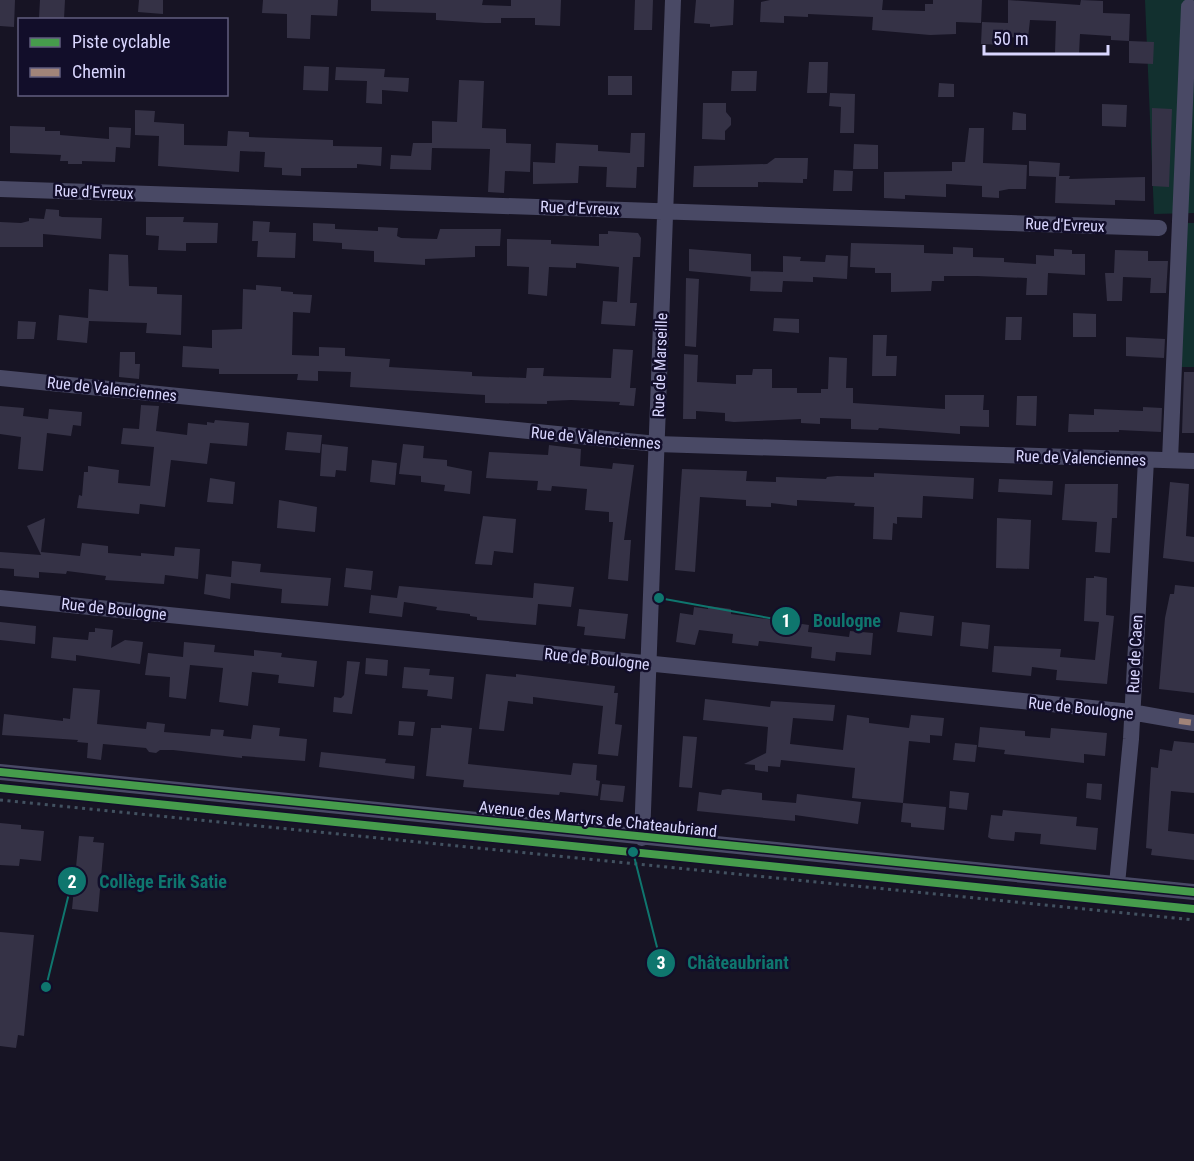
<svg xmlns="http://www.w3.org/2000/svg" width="1194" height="1161" font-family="'Roboto Condensed',sans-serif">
	<rect width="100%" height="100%" fill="#171424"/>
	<!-- green -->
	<path fill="#12302f" d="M1145,0H1194V213L1154,214Z
		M1184,223H1194V367H1177Z"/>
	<!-- building -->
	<path fill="#353246" d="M0,0H15L14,27L0,26Z
		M40,0H65L64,19L39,18Z
		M139,0H163V14L138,12Z
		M263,0H338L337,16L311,15L310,39L287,38V14L262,13Z
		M371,0H483L482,5L511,6V0H561L560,26L535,25V18H501V23H485L436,20V13L371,11Z
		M635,0H653L652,30H634Z
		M696,0H734L733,25L710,27V24L694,23Z
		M770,0H883L882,10L925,11V4H933V0H982L981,23L956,22V34L930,35L872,30L873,17L808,14V17L784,16V23L760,22L761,2Z
		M1008,0L1080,5L1081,0L1103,1V13L1130,14L1129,41L1111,40V36L1080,34L1079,54L1055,53L1056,21L1030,20L1028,38L1006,37L1005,45L981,44L982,22L1008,23Z
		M1129,41L1154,42L1153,64L1129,63Z
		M809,62H828L827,93H807Z
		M304,66L329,67L328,91L303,90Z
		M336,67L385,69L384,77L409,78L408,92L382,90V104L366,103L367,81L335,80Z
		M732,71H757L756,91H731Z
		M608,76H632V95H608Z
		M459,80L484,81L482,128L506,129V143L531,144L530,172L505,171L504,193L488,192L490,149L432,148L431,170L390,169L391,155L411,156L413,143H432V121L457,122Z
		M939,83L954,84V97H938Z
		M830,93L855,94L854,133H840L841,107L829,106Z
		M703,103H726V112L731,118V125L725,131V140L702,139Z
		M1102,104L1127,105L1126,127L1102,126Z
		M1152,108L1172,109L1169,187L1152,186Z
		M135,110L155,111L154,122L184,124V145L227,146L228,131L249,132V137L333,140V146L382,147L381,166L357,164V168H301V176L282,175V168L264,167L265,152L240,151L239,172L158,166L159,136L135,135Z
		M1013,112L1026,114V130H1012Z
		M10,126L45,127V131H60V135L109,139V127L131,128L130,148L116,147L115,162L82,161V164H68V161H60L61,155L10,153Z
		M969,128H984L983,163L1027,165L1026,189H1009L999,191V198L982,197V186L946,184V197L905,195V199L884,198V172L952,171V162H965Z
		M631,133H645L644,167H637L636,188L606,187L607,167L579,166L578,183L533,184V162L555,163L556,143L598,145V151L630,153Z
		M854,144L878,145V169H853Z
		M775,158H808L807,179H803V183L758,182V187H693L694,166L767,164Z
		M1029,161L1060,163L1059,176H1070L1069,179L1145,177V201L1115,200V205L1055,203L1056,177L1029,176Z
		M834,170L853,171L852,191H833Z
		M46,209L59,210V216L62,217L102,218L101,239L43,234V247H0V222L21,223L29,221V218L44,219Z
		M146,217H184L183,222L218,223L217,243H186V251L158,250L159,236L146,235Z
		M253,221L270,222L269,232L296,233L295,258L257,257L258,241H252Z
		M313,223L335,224V229L378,231V227L398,228L397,236L401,238L437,239L440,229H501L500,246H475V257L425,259V265L374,262V251L342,249V243L313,241Z
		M608,231L638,233L641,238L640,257H633L630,303H637L635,326L601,324L603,301L617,302L619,267L576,263V268L549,267L547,296L528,294L529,267L507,266V239L551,240V244L599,246V234H608Z
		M851,243L924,245V253L953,254V247L973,248V257L1004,258V262L1036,264V255L1054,256V249L1072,250V254H1085V275L1048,273L1047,295H1026L1027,278L977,276H944V281H932L931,291L891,292V273H875V268L850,267Z
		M689,249L751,254V277L689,271Z
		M1115,250L1148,251V261H1168L1166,293H1150L1151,278L1123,277L1122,301H1107L1105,273H1114Z
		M109,254L128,255L129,286L157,287V294L182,295L181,335L146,333L147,323L89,321L87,343L57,340L59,315L88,318L89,289L108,291Z
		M826,255L848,256L847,279L813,277V282L783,281L782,292L750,291L751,271L783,272V256L801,257L800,261L825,262Z
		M686,278L699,279L696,347L685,346Z
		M256,285L281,287V291L293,292V294L312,295L310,313L293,312L292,355L319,356V347L345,348V356L390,359L389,367L472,372V376L526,378L527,368H544L543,376L611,378L613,349L633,350L630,388H636L634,406L619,405L620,402L571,400L547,401V404L485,403V395L350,387L351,372L318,371V381L297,380L298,374H219V369L182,367L183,346L212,348V330L242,329L243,289L256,290Z
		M1073,313L1096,314V337H1073Z
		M1006,317H1022L1021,340H1005Z
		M774,318L799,319V333L773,331Z
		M18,321L36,322L34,339H17Z
		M873,335H887L886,356H897L896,376H872Z
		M1126,337L1165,339L1164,358L1126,356Z
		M120,352H135V364H140L139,379L119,377Z
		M684,354L698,355L697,382L736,384V375H752L753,369H772V388H797V393H821V389H828L829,357L847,358L846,388H853V403L945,409V395H984L983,410H989V427L960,426V434L879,428L878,430L851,429V419L820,418V424L801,423V419L734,422L725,421V413L696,411V419H683Z
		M1184,372H1194V433H1182Z
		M1017,396H1037L1036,426L1016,425Z
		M141,405L159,406L156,431L187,435L188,423L207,425V422L214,423L215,420L249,423L247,446L210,443L207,464L171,460L165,507L140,504L139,514L77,508L79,495L82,496L84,472H88V466L119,470L118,483L150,486L154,447L121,444L123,428L139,429Z
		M0,406L24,408L23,416L48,419L49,409L82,412L81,426L73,425L71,436L47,433L43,471L18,469L21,437L0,434Z
		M1143,407L1162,408L1161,432L1119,430V432H1068L1069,414L1094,415V409L1143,411Z
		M287,432L322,435L320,453L285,450Z
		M322,444L348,447L346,471L336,470L335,477L320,476Z
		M403,444L424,446L423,458L447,460V466L472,471L470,494L444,491L445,485L421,482V476L399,474Z
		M549,445L581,449L580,466L612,469L613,463L634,465L624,540H631L628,581L608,579L613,522H609V512L585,510L587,489L552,486L551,491L537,490L538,481L486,478L489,452L548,455Z
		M372,460L397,463L395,485L370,482Z
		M682,469L747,471L746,481L776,482V477L826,479L827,477L837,476L874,477V473L974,478L973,499L923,496L922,518L897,517V524L893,523L892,540L873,539L874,507L854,506L855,503L797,500V506L771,503V507L746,506V500L700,497L695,572L675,570Z
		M210,478L235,482L233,504L207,502Z
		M999,479L1053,481L1052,495L998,492Z
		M1170,482L1189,484L1186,536L1194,537V562L1163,558Z
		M1065,484H1118L1117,518H1112L1110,553L1095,552L1097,522L1062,520Z
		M279,500L317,507L315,532L277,528Z
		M483,516L516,519L513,553L494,551L492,565L475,564Z
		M45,518L41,552L80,556L82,543L108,546V553L141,556V553L174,556L175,547L200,549L198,579L165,575L164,584L105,580L106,576L67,571L66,574L39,572V578L14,576V569L0,568V552L41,555L27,526Z
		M997,518L1031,520L1029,569L996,568Z
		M232,561L261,564L260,572L331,578L328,606L281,603L282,589L231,583L230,599L204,594L206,574L231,577Z
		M346,568L373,571L371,590L344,587Z
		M1094,576L1107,578L1106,615L1114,616L1107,684L1056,680L1057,670L1032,667L1031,676L992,672L994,646L1061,649L1060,657L1095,660L1099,622L1084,621L1086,578H1094Z
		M534,583L574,587L571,607L538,604L536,625L477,620V617L470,616V614L436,610L437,607L404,602L402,617L369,613L371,595L397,598L399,586L533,598Z
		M1175,585L1194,587V693L1159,689L1165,618L1170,594H1174Z
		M708,606L731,609V614L809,625L808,632L849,637L850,631L873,633L871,655L836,652L835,661L811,658L812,647L759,641L758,646L732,643L733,634L699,630L695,645L676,642L680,613L693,615L694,607L708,609Z
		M579,609L628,614L625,639L584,635L585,627L577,626Z
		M900,612L934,616L932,636L897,632Z
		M0,622L36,626L35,644L0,640Z
		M962,622L990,625L988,649L960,646Z
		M95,628L113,630L111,648L125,640L143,642L140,664L76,655V661L51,658L53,637L88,640L89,632H95Z
		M184,642L215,645L214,652L254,656V650L282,653L281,657L317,661L314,687L278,683L279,675L252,672L248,706L219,702L223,668L190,665L186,699L169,697L170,677L145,675L148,653L183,657Z
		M366,658L388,660L387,676L365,674Z
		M347,661L360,662L352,714L333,712L334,697L341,698L344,695Z
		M404,667L430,669L429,675L454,677L452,699L427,696L428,690L402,688Z
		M486,674L516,677V674L615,686L614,693H618L615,724L622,725L618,756L598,754L603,706L533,697V704L508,701L504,731L479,729Z
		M73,688L100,690L97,724L146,729L147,722L165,724L164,732L210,736L211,729L224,730L223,736L251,739L253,725L280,728L279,736L307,739L305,761L242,756V758L173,750H160L156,753L149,752L146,748L103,744L101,760L87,758L88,743L77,742L78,740L2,735L4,714L63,721V718L70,719Z
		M705,699L770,707L771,701L835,705L833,721L793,718L790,744L843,750L847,715L869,718V723L909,728L911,715L944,718L942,736L930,735V743L909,741L903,803L852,798L855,768L781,760L780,767L768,766V772L755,770V765L744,764L766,753L768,727L703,720Z
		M399,721L415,722L413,736L398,735Z
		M441,725L472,728L468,764L571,775L573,763L597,765L596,780L600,781L598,796L560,792L559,795L463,787L464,780L426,776L431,728H441Z
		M980,727L1025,731V736L1050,738L1051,728L1107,733L1105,756L1084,754V763L1004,754L1005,750L978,747Z
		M683,736L697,737L692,788L679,787Z
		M1174,741L1194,743V793L1171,791L1168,831L1194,834V860L1151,855L1152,849L1146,848L1151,767L1158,768L1160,749L1172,751Z
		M955,743L977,745L975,762L953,760Z
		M321,752L386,759L385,763L415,766L414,779L319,767Z
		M1087,783L1102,784L1101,800L1086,798Z
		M602,784L625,786L623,802L600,800Z
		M728,789L762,793V800L796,803L797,794L861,802L858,824L795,815V821L697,811L699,792L721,795L722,790Z
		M950,791L969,793L967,810L949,808Z
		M903,803L946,807L944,830L911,827V823L901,822Z
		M1003,810L1077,817L1076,826L1098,828L1096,850L1040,844L1041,834L1015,832L1014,841L991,839L988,837L991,815L1002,816Z
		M0,823L21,825V829L44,831L41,861L20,859L19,866L0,865Z
		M79,836L94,837L93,842L104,843L98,912L72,909Z
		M0,932L34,935L24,1036L18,1035L16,1048L0,1046Z"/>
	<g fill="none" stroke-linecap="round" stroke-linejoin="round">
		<!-- path -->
		<path stroke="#425160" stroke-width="3" stroke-dasharray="3 4.5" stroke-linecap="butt" d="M0,800L1194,920"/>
		<!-- minor -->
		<path stroke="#494965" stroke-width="16" d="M0,189L1159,228
			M0,378L657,444L1194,461
			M1170,460L1189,7
			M0,598L1131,712L1194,723
			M0,772L1194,892
			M642,838L673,0
			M1117,884L1131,739L1146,460"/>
		<!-- quiet -->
		<path stroke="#a18479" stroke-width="6" stroke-dasharray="12 6" stroke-linecap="butt" d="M1179,721L1194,723"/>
		<defs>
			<path id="cycleway" d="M0,772L1194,892
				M0,788L1194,909"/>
		</defs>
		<!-- cycleway casing -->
		<use href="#cycleway" stroke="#120e2a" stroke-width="11"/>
		<!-- cycleway -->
		<use href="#cycleway" stroke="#469c4c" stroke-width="8"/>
	</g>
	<g text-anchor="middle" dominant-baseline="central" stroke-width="5" stroke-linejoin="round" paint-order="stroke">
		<!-- street labels -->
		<g font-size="16" fill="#dad7ff" stroke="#120e2a">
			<text transform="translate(94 192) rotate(2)">Rue d'Evreux</text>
			<text transform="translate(580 208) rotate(2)">Rue d'Evreux</text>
			<text transform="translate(1065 225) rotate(2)">Rue d'Evreux</text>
			<text transform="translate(660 365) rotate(-88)">Rue de Marseille</text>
			<text transform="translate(112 389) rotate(6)">Rue de Valenciennes</text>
			<text transform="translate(596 438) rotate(5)">Rue de Valenciennes</text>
			<text transform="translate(1081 458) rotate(2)">Rue de Valenciennes</text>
			<text transform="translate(114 609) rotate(6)">Rue de Boulogne</text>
			<text transform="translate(1135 654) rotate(-87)">Rue de Caen</text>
			<text transform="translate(597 659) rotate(6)">Rue de Boulogne</text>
			<text transform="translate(1081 708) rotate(6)">Rue de Boulogne</text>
			<text transform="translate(598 819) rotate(6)">Avenue des Martyrs de Chateaubriand</text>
		</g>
	</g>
	<!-- callouts -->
	<path fill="none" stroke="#0f766e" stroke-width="2" d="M659 598L786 621M46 987L72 881M633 852L661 963"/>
	<g fill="#0f766e" stroke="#120e2a" stroke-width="2">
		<circle cx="659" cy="598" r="6"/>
		<circle cx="46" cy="987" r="6"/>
		<circle cx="633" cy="852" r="6"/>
		<circle cx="786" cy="621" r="15"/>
		<circle cx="72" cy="881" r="15"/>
		<circle cx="661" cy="963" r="15"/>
	</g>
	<g font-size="18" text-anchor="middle" font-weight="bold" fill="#fff">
		<text x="786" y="627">1</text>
		<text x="72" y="888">2</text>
		<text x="661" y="969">3</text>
	</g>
	<g font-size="18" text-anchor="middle" font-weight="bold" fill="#0f766e" stroke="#120e2a" stroke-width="5" stroke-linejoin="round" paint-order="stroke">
		<text x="847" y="627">Boulogne</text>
		<text x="163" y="888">Collège Erik Satie</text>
		<text x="738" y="969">Châteaubriant</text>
	</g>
	<!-- legend -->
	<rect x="18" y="18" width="210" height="78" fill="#120e2a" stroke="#625e7f" stroke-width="1.5"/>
	<rect x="30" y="38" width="30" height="9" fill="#469c4c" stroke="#625e7f" stroke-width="1.5"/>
	<text x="72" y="48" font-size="18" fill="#dad7ff">Piste cyclable</text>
	<rect x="30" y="68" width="30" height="9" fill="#a18479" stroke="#625e7f" stroke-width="1.5"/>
	<text x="72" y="78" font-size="18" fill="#dad7ff">Chemin</text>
	<!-- scale -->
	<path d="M984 45v9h124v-9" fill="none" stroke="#dad7ff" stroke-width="3"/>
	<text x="993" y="45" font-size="18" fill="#dad7ff" stroke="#120e2a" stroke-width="4.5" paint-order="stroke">50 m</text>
</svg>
